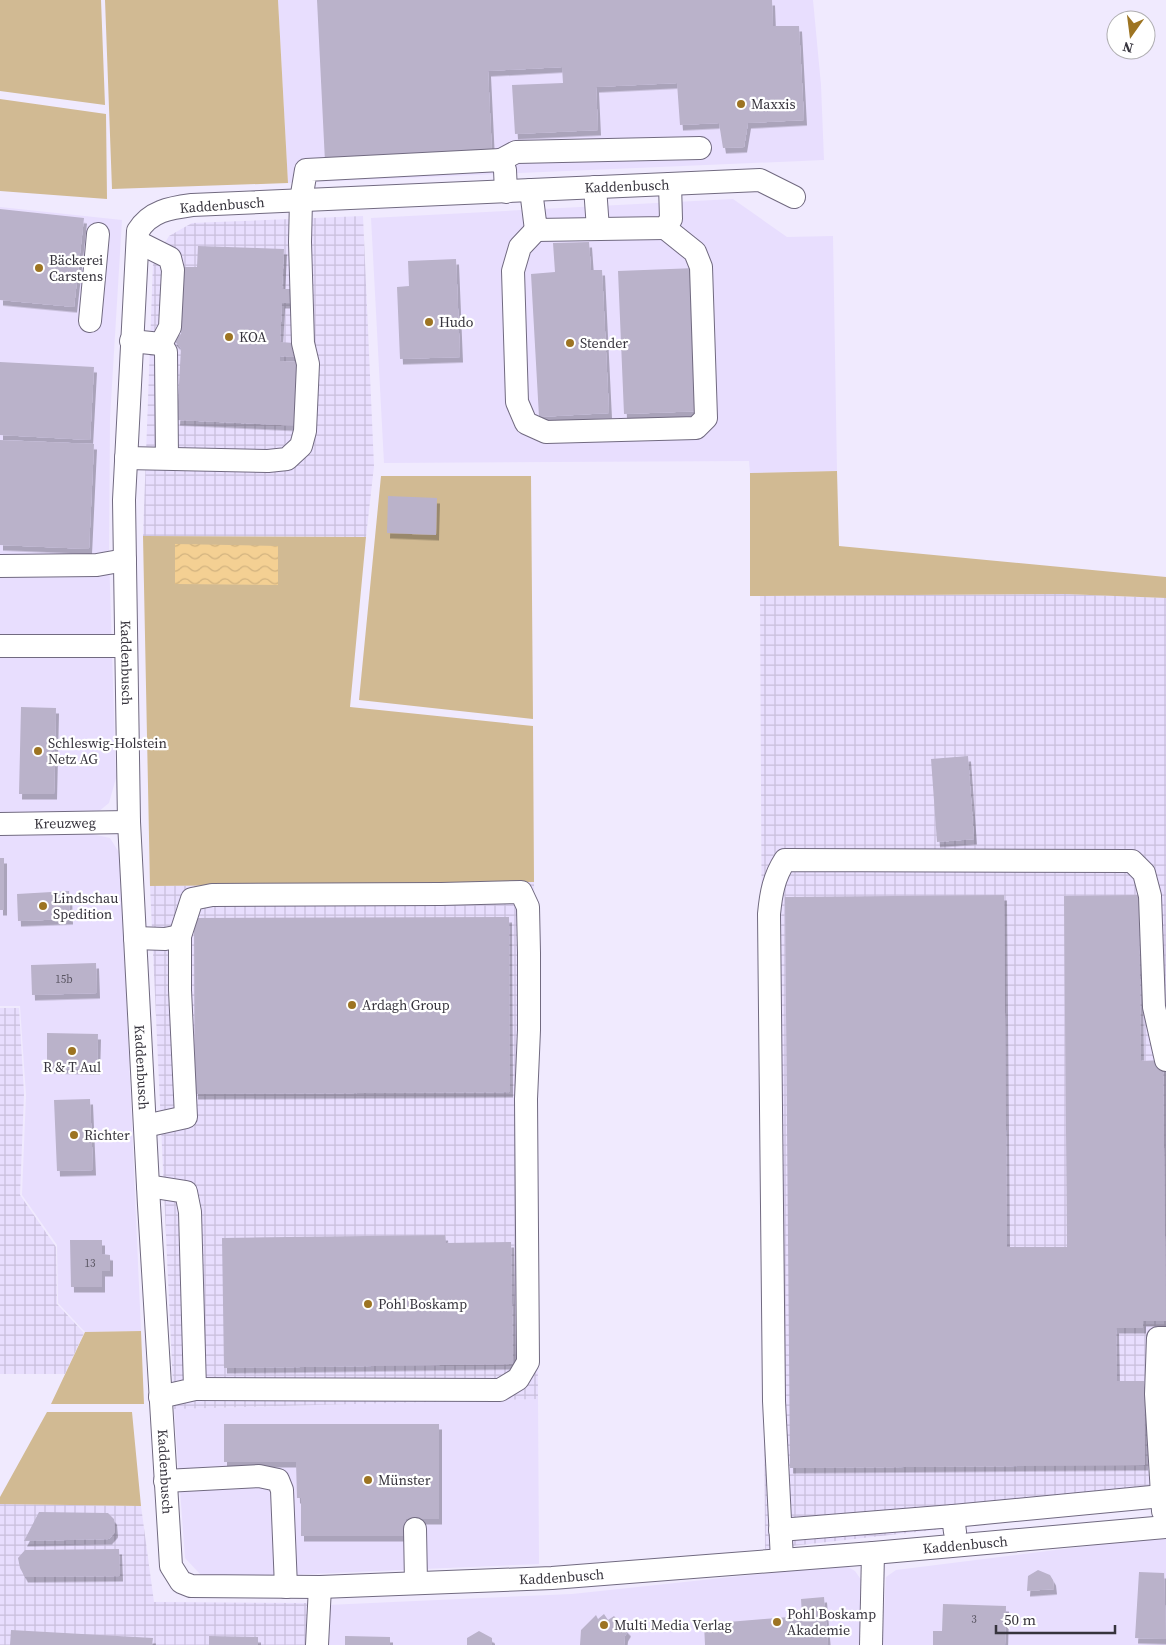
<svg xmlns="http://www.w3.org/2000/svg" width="1166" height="1645" font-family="'Source Serif 4',serif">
	<defs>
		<pattern id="industrial-grid" width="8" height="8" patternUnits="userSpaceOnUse" patternTransform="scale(1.25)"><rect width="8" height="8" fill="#e8defe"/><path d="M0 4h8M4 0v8" fill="none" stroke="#c8bfdb"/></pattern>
		<pattern id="water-waves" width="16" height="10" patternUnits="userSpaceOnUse" patternTransform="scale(1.25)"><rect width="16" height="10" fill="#f4d093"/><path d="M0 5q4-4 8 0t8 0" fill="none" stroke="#d2b380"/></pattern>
		<filter id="shadow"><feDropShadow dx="3" dy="5.5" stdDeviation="0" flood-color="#0004"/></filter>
	</defs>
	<rect width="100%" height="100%" fill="#f0eafe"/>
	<!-- built -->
	<path fill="#e8defe" d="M278,0H813L821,85L824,160L288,183Z
		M733,199L787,237L833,236L837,471L750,473L749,461L384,463L371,218Z
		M0,207L122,220L110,418L109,556L116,778L109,803L98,812L0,815Z
		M92,834L110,838L120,854L141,1331L85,1332L58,1303L57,1245L22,1195L26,1095L20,1006H0V836Z
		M538,1399L539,1564L219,1578L200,1574L185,1558L174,1409Z
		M1166,1536V1645H882L886,1577L896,1570Z
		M845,1565L855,1571L864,1584L863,1645H325L327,1605L572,1594Z"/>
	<!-- industrial -->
	<path fill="url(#industrial-grid)" d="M363,216L374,466L366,537L143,536L153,263L169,236L192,223Z
		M1065,594L1166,598V1504L765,1549L760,596Z
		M534,882L538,1399L174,1409L150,886Z
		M0,1008H19L24,1094L20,1195L56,1247L57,1304L84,1333L65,1374H0Z
		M0,1504L141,1506L154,1602L310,1603L308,1645H0Z"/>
	<!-- green -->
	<path fill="#d1ba93" d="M0,0H101L105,105L0,91Z
		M105,0H278L288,183L112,189Z
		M0,99L106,114L107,199L0,191Z
		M837,471L839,546L1166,577V598L1065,594L750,596V473Z
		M381,476H531L533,719L359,700Z
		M143,536L366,537L350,707L533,726L534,882L150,886Z
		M141,1331L144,1404H51L85,1332Z
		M47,1412H132L141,1506L0,1504V1497Z"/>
	<!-- water -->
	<path fill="url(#water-waves)" d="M175,544L278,546V585L175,584Z"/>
	<!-- building -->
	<path fill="#bab2ca" filter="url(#shadow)" d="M317,0H772L773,26H799L804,120L748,123L744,147L723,148L719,123L680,125L677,83L596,87L598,130L515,134L512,85L563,83L562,67L488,71L492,154L325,162Z
		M0,209L84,218L74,307L0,300Z
		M589,242L591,270H602L609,413L539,417L531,274L555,272L553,243Z
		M198,246L284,249L282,289H297L296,303H282L280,342L294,343L293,357L280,356V361L306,362L302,426L177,420L181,348L173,340L181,334L184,267H197Z
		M456,259L460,357L400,359L397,287L409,286L408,261Z
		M696,268L702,411L624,414L618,271Z
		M0,362L94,367L90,440L0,435Z
		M0,440L94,444L89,549L0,545Z
		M388,496L437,498L436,535L387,533Z
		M21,707L56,708L54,794H19Z
		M968,756L974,839L937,842L931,759Z
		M0,858H4V910H0Z
		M69,891L70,919L18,921L17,894Z
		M1004,895L1007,1247H1067L1064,896L1139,895L1141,1061L1163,1060L1166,1321H1143V1328H1116L1117,1381H1144L1145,1465L790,1468L785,897Z
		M509,917L510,1092L195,1094L194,918Z
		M96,963L97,993L32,995L31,965Z
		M47,1033L98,1034L97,1069L47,1068Z
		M90,1099L93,1170L57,1171L54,1100Z
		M445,1235L446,1243L511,1242L513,1364L224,1368L222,1238Z
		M70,1240H102V1254L110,1255V1271H102V1287H71Z
		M224,1424H439V1519H406V1536H301V1498H297L296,1462H224Z
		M39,1512L108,1513L114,1519L115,1532L109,1539L24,1541Z
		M119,1549L120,1576L25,1577L20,1568L18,1558L25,1550Z
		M1164,1569L1166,1639L1135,1638L1139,1572L1164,1573Z
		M1038,1570L1050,1575L1053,1580L1054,1589L1027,1591L1028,1576Z
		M824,1597L828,1645H705L704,1624L802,1616L801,1599Z
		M943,1604L1006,1606L1005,1645H933V1631H942Z
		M604,1614L608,1620L614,1616L628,1631L625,1636L624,1645H580L581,1630L596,1615L598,1619Z
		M11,1630L153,1638L152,1645H10Z
		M479,1631L492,1638V1645H467V1638Z
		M209,1636L258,1637V1645H209Z
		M345,1636L390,1637V1645H345Z"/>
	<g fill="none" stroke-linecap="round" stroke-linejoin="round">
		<defs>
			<g id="minor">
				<path d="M501,160L516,152L700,148"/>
				<path d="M595,187L598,229"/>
				<path d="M531,190L536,230L665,228L671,219L670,184"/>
				<path id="s1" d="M794,197L760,180L192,205C170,208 150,211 138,231L124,500L129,822L149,1205L171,1566L181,1582L191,1586L320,1587L552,1578L873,1553L1166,1527"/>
				<path d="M536,230L520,247L513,271L517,402L526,423L546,432L696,428L706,418L701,267L695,252L665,228"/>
				<path d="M138,242L170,258L173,270L170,327L161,344"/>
				<path d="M90,321L98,234"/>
				<path d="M131,341L161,344L166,352L167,458"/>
				<path d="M126,458L268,461L287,459L301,446L305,431L308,364L303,343L300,242L301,200L306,170L501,160L505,170L506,192"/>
				<path d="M0,566L97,565L125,560"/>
				<path d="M0,646H126"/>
				<path id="s2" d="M0,824L129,822"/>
				<path d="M135,938L165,939L180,936"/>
				<path d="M145,1126L186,1117L180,990V936L192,899L212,895L441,894L521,892L528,907L529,953V1030L526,1099L528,1362L518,1379L500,1390L195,1389"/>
				<path d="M148,1186L186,1192L190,1212L195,1389L160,1397"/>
				<path d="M165,1481L259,1476L278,1480L282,1490L286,1587"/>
				<path d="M1163,1511L1156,1394L1158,1338H1166"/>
				<path d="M953,1516L1162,1496"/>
				<path d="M415,1529L416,1583"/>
				<path d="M780,1530L953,1516L955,1532"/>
				<path d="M782,1560L774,1401L769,914C771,893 774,877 785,860L1132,861L1144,873L1150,896L1154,1007L1166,1060"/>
				<path d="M317,1645L320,1587"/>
				<path d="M871,1645L873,1553"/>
			</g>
		</defs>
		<!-- minor casing -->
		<use href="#minor" stroke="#716a80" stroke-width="24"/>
		<!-- minor -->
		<use href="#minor" stroke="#fff" stroke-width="22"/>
	</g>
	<!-- markers -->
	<g fill="#9d7422" stroke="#fff" stroke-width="2">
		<circle cx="741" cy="104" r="5"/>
		<circle cx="39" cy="268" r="5"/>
		<circle cx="429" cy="322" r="5"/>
		<circle cx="229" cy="337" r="5"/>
		<circle cx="570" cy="343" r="5"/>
		<circle cx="38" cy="751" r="5"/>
		<circle cx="43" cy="906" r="5"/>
		<circle cx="352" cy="1005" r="5"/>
		<circle cx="72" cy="1051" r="5"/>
		<circle cx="74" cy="1135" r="5"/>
		<circle cx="368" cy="1304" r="5"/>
		<circle cx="368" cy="1480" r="5"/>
		<circle cx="777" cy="1622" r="5"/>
		<circle cx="604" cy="1625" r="5"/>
	</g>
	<g text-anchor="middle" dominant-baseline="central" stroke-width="4.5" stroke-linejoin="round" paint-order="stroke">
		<!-- number labels -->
		<g font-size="11" fill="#585460">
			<text x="64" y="979">15b</text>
			<text x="90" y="1263">13</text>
			<text x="974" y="1619">3</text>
		</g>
		<!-- poi labels -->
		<g font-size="14" fill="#37343d" stroke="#fff" text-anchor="start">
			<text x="751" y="104">Maxxis</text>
			<text x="49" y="260">Bäckerei<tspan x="49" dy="16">Carstens</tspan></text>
			<text x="439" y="322">Hudo</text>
			<text x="239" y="337">KOA</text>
			<text x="580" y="343">Stender</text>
			<text x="48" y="743">Schleswig-Holstein<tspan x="48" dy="16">Netz AG</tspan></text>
			<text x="53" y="898">Lindschau<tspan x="53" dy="16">Spedition</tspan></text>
			<text x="362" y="1005">Ardagh Group</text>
			<text x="72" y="1067" text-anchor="middle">R &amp; T Aul</text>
			<text x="84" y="1135">Richter</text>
			<text x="378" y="1304">Pohl Boskamp</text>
			<text x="378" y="1480">Münster</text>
			<text x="787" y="1614">Pohl Boskamp<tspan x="787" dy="16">Akademie</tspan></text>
			<text x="614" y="1625">Multi Media Verlag</text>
		</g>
		<!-- street labels -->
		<g font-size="14" fill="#37343d" stroke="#fff">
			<text transform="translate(627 186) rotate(-2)">Kaddenbusch</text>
			<text transform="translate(222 205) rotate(-4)">Kaddenbusch</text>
			<text stroke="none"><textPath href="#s1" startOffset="1101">Kaddenbusch</textPath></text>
			<text stroke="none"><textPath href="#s2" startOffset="65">Kreuzweg</textPath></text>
			<text stroke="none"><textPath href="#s1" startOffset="1506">Kaddenbusch</textPath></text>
			<text stroke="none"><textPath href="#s1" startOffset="1911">Kaddenbusch</textPath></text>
			<text stroke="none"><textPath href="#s1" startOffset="2811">Kaddenbusch</textPath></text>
			<text stroke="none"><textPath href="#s1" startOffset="2406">Kaddenbusch</textPath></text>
		</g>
	</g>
	<!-- north arrow -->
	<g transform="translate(1131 35) rotate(194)"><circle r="24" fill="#ffffff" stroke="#afaeb1"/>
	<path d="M0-4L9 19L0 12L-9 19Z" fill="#9d7422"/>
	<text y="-8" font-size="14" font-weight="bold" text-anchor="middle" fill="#37343d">N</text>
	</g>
	<!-- scale -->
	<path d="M996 1625v8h119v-8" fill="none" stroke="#37343d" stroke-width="2.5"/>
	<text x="1004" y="1625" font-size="15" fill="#37343d" stroke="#ffffff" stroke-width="4" paint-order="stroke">50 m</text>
</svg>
